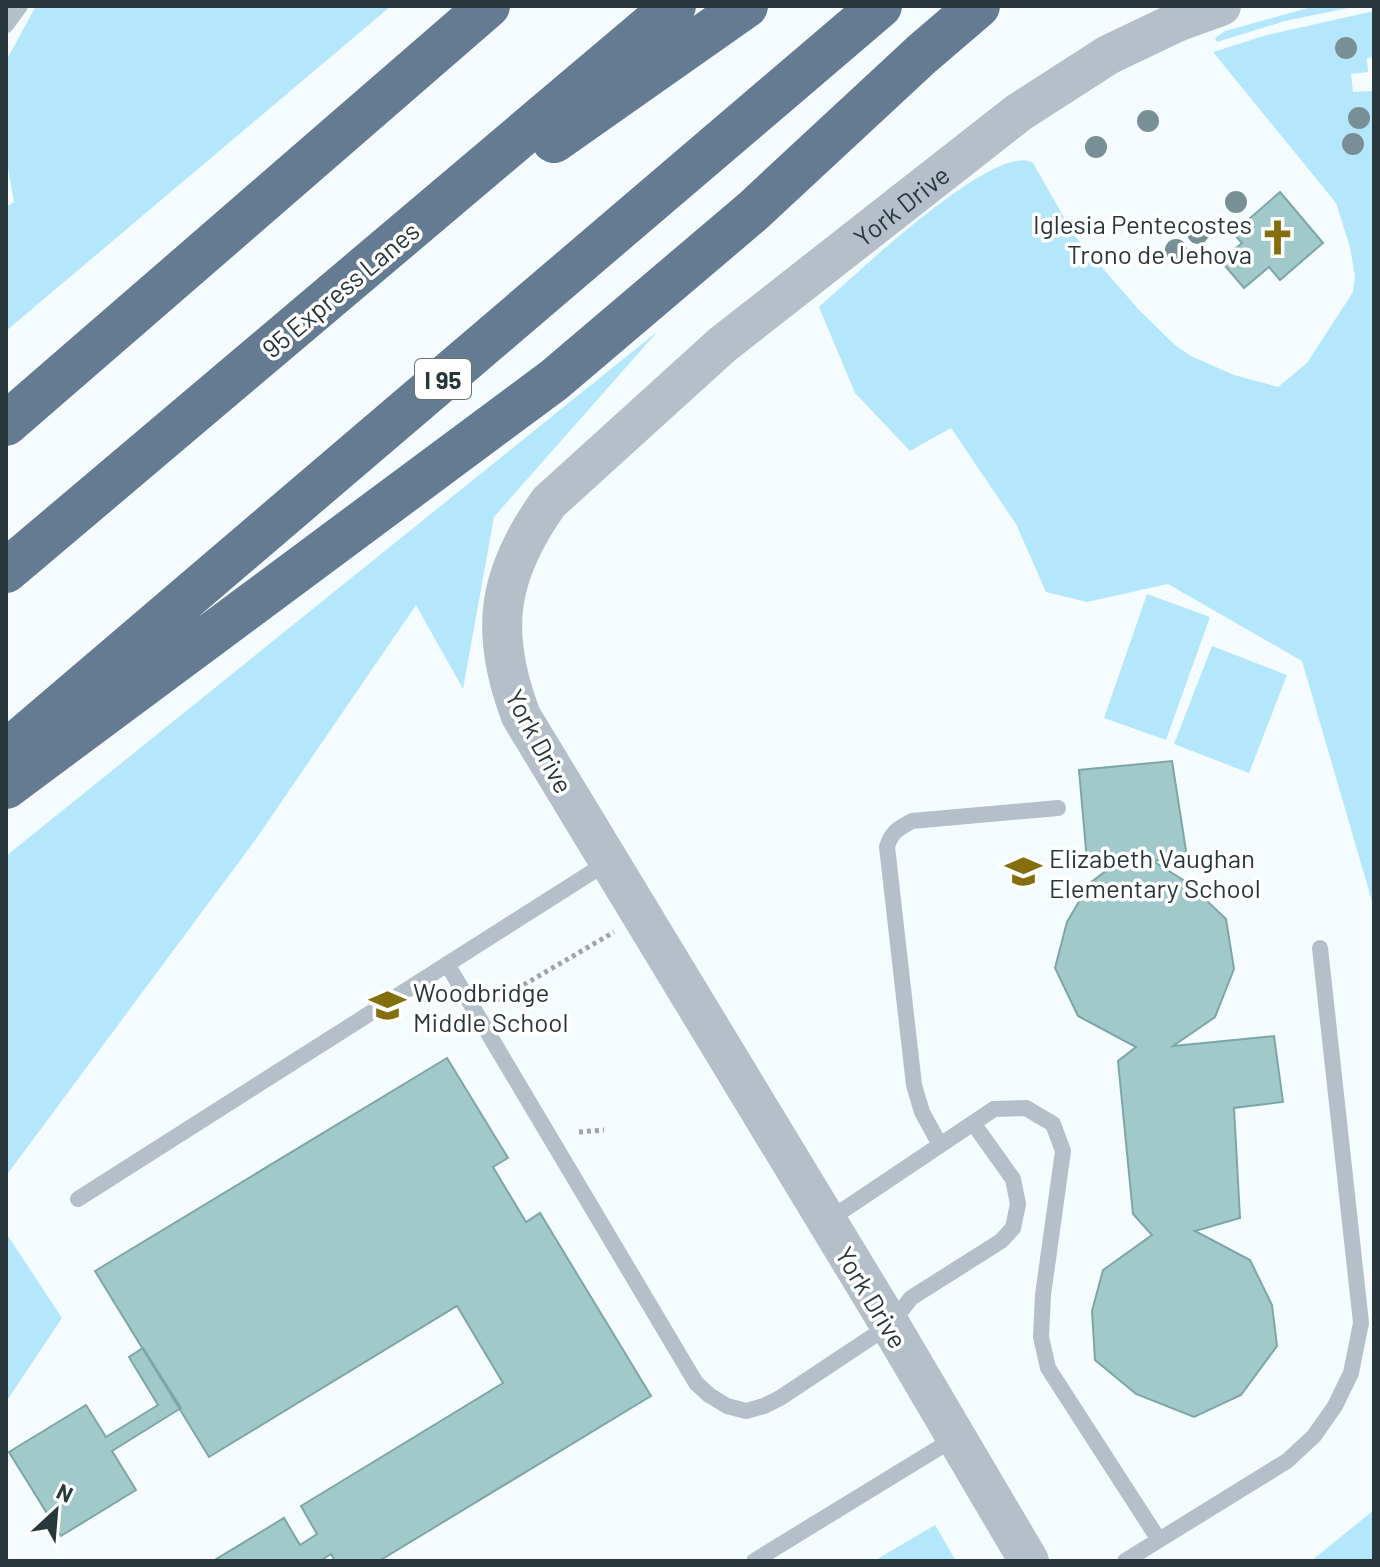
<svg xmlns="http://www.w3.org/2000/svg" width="1380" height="1567" font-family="Barlow,sans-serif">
	<rect width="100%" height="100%" fill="#f5fcff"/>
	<!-- green -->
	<path fill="#b4e7fb" d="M36,6H391L6,331V207L14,202L6,157V61Z
		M1315,6H1358L1285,21L1217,42L1215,38L1225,31Z
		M1374,11V57L1367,58L1368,72L1351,74L1353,92L1374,91V908L1302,661L1168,584L1087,602L1046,592L1016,524L951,428L910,451L855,393L819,307C850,280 997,139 1033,163L1074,235L1139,310L1175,345L1191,356L1234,375L1278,387L1307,363L1353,292L1355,277L1350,247L1336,203L1213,52L1267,35Z
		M658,331L494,517L463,689L416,605L256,839L6,1176V856Z
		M1147,594L1210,617L1166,740L1104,718Z
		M1212,646L1287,675L1249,773L1174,744Z
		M6,1233L62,1318L6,1402Z
		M1374,1510V1561H1311Z
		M935,1525L956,1561H874Z"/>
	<!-- building -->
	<path fill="#a1c9ca" stroke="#7ea6a7" stroke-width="2" d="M1280,192L1323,243L1280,280L1269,267L1244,288L1221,261L1242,243L1233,233Z
		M1172,761L1187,857L1153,861L1188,883L1226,919L1234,969L1215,1017L1173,1046L1274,1036L1283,1102L1234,1108L1240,1218L1195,1231L1250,1260L1272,1305L1277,1346L1241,1395L1194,1417L1136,1394L1095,1360L1092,1311L1103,1270L1152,1235L1133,1214L1118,1061L1136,1047L1078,1016L1055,968L1067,922L1090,883L1123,858L1087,861L1079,770Z
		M447,1058L508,1158L493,1167L526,1222L540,1213L651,1396L379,1561H335L331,1554L320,1561H213L284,1518L300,1545L317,1534L301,1506L503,1383L457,1306L209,1457L95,1271Z
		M143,1348L181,1408L112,1451L136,1490L61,1536L9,1452L86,1405L106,1437L158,1405L129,1357Z"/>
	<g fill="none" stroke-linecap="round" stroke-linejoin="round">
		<!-- path -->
		<path stroke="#9ca6aa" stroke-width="5" stroke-dasharray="4 4" stroke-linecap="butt" d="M496,1001L614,932
			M579,1132L604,1130"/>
		<!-- service -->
		<path stroke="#b4bfca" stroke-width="16" d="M6,25L20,6
			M447,964L696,1383L709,1395L727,1406L746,1411L764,1406L780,1398L890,1325L911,1298L1001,1241L1013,1228L1018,1204L1013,1179L973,1123
			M940,1145L922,1112L914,1085L887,847C891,832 899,828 912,821L1058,808
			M78,1199L608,862
			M827,1221L994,1109L1026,1108L1053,1124L1063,1151L1043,1295L1041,1337L1048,1368L1159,1540
			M754,1561L955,1438
			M1125,1561L1287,1461L1314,1436L1335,1406L1351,1373L1361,1323L1320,948"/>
		<!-- tertiary -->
		<path stroke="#b4bfca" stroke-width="40" id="s1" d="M1029,1561L890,1325L521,716C489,632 497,575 549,502L722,345L1018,113L1108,55L1177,22L1221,6"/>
		<!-- motorway -->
		<path stroke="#647b91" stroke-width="44" d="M554,141L746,6
			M6,424L488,6
			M6,571L674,6
			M6,752L880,6
			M6,787L554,380L753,211L922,54L978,6"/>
	</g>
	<!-- trees -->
	<g fill="#798f96">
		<circle cx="1346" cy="48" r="11"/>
		<circle cx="1359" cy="118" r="11"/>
		<circle cx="1148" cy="121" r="11"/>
		<circle cx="1353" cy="144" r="11"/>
		<circle cx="1096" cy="147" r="11"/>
		<circle cx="1236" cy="202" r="11"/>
		<circle cx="1198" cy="233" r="11"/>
		<circle cx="1176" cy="250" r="11"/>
	</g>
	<!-- icons -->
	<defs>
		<symbol id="church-bare" viewBox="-9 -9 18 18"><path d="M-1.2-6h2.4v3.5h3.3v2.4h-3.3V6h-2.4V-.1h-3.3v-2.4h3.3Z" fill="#836f0e" stroke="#fff" stroke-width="2.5" paint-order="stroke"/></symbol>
		<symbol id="school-bare" viewBox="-9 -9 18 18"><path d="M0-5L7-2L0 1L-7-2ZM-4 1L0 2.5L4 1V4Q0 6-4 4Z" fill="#836f0e" stroke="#fff" stroke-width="2.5" paint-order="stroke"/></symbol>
	</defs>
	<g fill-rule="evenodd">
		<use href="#church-bare" x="1252" y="212" width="51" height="51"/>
		<use href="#school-bare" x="998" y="846" width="51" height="51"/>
		<use href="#school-bare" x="362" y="980" width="51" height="51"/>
	</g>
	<g text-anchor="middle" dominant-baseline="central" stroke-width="7" stroke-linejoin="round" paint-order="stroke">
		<!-- shield labels -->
		<rect fill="#fff" stroke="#687376" stroke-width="2" x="415" y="359" width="56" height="40" rx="6"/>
		<g font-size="24" font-weight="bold" fill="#28373c">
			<text x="443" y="379">I 95</text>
		</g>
		<!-- street labels -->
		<g font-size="26" fill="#28373c" stroke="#fff">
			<text stroke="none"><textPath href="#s1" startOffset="1674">York Drive</textPath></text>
			<text transform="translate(340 289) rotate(-40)">95 Express Lanes</text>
			<text transform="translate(540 741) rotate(62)">York Drive</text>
			<text transform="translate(872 1297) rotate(59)">York Drive</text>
		</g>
		<!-- poi labels -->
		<g font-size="26" fill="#28373c" stroke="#fff" text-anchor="start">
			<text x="1252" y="223" text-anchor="end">Iglesia Pentecostes<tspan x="1252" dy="30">Trono de Jehova</tspan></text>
			<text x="1049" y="857">Elizabeth Vaughan<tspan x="1049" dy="30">Elementary School</tspan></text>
			<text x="413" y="991">Woodbridge<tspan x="413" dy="30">Middle School</tspan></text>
		</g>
	</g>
	<!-- border -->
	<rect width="1380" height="1567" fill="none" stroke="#28373c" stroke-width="16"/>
	<!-- north arrow -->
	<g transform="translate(56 1511) rotate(26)" stroke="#ffffff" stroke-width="6" paint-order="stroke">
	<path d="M0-6L14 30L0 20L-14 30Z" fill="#28373c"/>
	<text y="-12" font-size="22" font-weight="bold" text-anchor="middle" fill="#28373c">N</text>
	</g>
</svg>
